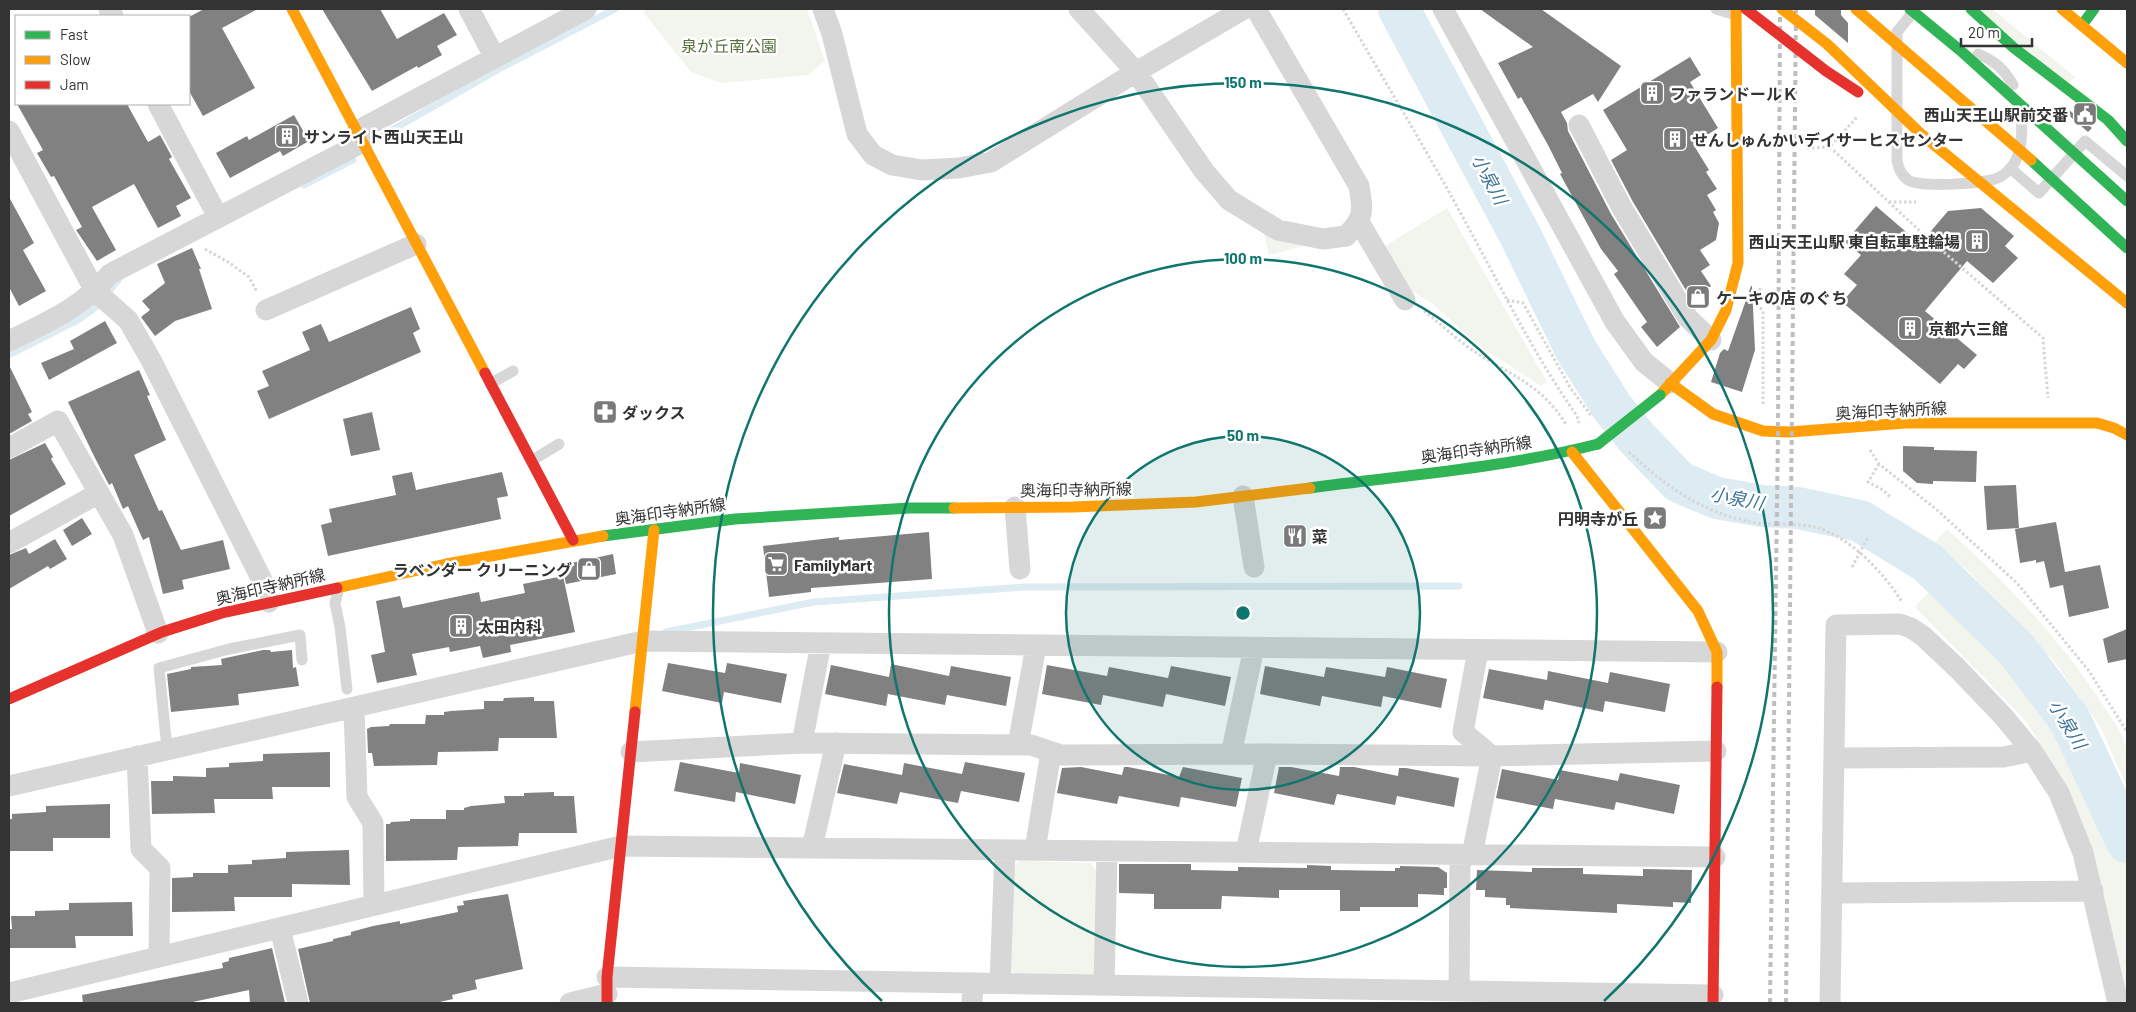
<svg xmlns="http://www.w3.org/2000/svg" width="2136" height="1012" font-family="Barlow,'Noto Sans JP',sans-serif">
	<rect width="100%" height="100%" fill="#fff"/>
	<!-- green -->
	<path fill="#f1f5ed" d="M648,9H807L825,61L808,75L721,83L691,72L643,12Z
		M1971,9H1992L2075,77L2061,92Z
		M1447,208L1547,382L1541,386L1477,344L1433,304L1409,289L1385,246Z
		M1263,228L1311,244L1269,255Z
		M1947,529C2003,580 2058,636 2099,699C2109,714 2120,729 2126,746C2131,757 2127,775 2127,787L2101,728L2054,661L2012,619L1970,573L1935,542Z
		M1935,586L1949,592L2011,654L2067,735L2097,795L2124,854L2127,865V998L2063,786L2027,722L1915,607Z
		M1019,861L1091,863L1096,870V973L1090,978H1017L1009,969L1012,867Z"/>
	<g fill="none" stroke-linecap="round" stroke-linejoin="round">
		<!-- stream -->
		<path stroke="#ddebf3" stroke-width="7" d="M378,138L499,69L615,9
			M304,185L353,160
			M9,355L78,320L96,307L119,279
			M666,632L814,602L1024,587L1459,586"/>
		<!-- river -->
		<path stroke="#ddebf3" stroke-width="42" d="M1399,9L1520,235L1576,350L1612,407L1635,436L1679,482L1717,498L1762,506L1798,508L1860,521L1927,562L2017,650L2070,720L2127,842"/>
	</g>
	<!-- building -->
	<path fill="#818181" d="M204,9H258L222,28L255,88L203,116L189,91V17Z
		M322,9H380L397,39L444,13L457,35L437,46L442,55L418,68L417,66L372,91Z
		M1480,9H1541L1621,66L1598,102L1593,94L1561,112L1567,123L1568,131L1611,214L1680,327L1657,347L1641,327L1647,322L1614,274L1618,271L1601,249L1560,174L1562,173L1548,145L1521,97L1518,99L1498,63L1533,47Z
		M1815,9H1841V15L1848,23V43L1815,15Z
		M1690,57L1701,75L1690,82L1718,128L1693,144L1709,170L1706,172L1717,189L1707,195L1716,210L1713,212L1719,223L1716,240L1700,250L1710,265L1701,271L1711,286L1703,292L1708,299L1696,307L1633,202L1611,160L1627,150L1603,110Z
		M17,104H127L148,142L160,135L172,157L169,159L191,198L176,206L181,216L158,228L134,184L92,207L116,250L97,261L76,230L82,227L54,176L51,177L37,153L43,150Z
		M2069,110L2092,128L2088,132L2066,113Z
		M294,115L309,141L283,156L280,151L230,178L216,153L247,136L249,140Z
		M9,197L34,243L23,250L46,291L19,306L9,287Z
		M1876,206L1920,244L1948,211L1981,208L2014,236L2005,246L2018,258L1993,283L1967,261L1925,311L1977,355L1964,369L1958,364L1940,384L1842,302L1857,285L1844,274L1861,255L1845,242Z
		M192,248L201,269H199L212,309L175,321L155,336L141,317L150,310L142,301L165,283L157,264Z
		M1751,286H1752L1755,350L1742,392L1711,382L1720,353L1724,349L1728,351Z
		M411,307L420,329L413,333L421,352L269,419L257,391L269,386L262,371L310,350L302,332L321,324L329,342Z
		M105,321L117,343L49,380L41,363L74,349L70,341Z
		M9,365L32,412L28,414L32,421L9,434Z
		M139,370L150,395L147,396L166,440L134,455L159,511L162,510L181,550L223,540L230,569L182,580L184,589L163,594L149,537L143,540L128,506L123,509L112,483L109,485L94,456L68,402Z
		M372,412L380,450L351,456L343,419Z
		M45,443L53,457L51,459L66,484L9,516V460Z
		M1903,446L1934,447V450L1977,451L1976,482L1933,481V484L1917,483L1903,471Z
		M412,472L416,490L502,472L508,496L497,498L501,519L328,556L321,525L332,522L329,509L396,495L392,476Z
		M2016,485L2019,528L1987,530L1984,486Z
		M82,518L92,534L72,546L63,530Z
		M2056,522L2065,572L2100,565L2109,608L2069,617L2063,585L2050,588L2044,561L2036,563V560L2020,563L2015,529Z
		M929,532L932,579L811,588V592L769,597L763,546L839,537V540Z
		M55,539L67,559L50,569L48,566L9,589V555L26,548L29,554Z
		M613,554L616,574L566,584L562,565Z
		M563,576L575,632L510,645L511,652L483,658L480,646L450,652L449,647L412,654L417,675L377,683L371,655L385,652L376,601L400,596L403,608L479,592L481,602L525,593L523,584Z
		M2127,629V659L2108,663L2103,639Z
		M263,650H270L271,652L292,650L293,668L296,667L299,686L238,694L239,705L171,712L167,674L191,669V667L222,665L221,659Z
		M668,663L725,673L727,663L787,674L781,703L724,692L722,703L662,691Z
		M891,664L949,676L951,666L1011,677L1006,706L947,695L945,705L888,694L886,706L825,694L831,665L889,677Z
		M1047,665L1107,676L1109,667L1168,678L1171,666L1231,677L1225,706L1166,694L1163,707L1103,695L1101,705L1042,694Z
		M1265,666L1324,677L1326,667L1385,677L1387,667L1447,679L1441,708L1383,696L1381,707L1322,696L1320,706L1260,694Z
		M1489,669L1547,680L1548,671L1608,683L1610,672L1670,684L1665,712L1605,701L1603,712L1545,700L1543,710L1483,698Z
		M534,697V701H554L557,738H499L498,751L438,752L437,765L374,766L372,753H368L367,729L371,727L389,726L390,724H425L426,715H444V712L451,711L484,709V701H503L504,698Z
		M330,752V787H272L273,799H214L215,813L152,814L151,781H173V776L206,777V768L229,767V763L263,761V754Z
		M680,762L739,773L740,763L801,775L795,804L736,792L735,802L674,791Z
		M965,762L1025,773L1019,802L961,791L958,803L900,792L897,804L837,793L844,764L902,775L904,763L962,774Z
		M1081,767L1122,775L1124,767H1128L1179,777L1183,767L1242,778L1236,807L1181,797L1179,807L1119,796L1117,804L1057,793L1062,768Z
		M1279,767H1291L1339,776L1340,767H1354L1398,776L1399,768H1406L1459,778L1454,807L1397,796L1395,805L1337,794L1334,805L1274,793Z
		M1502,769L1558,780L1560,770L1618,781L1620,773L1680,785L1674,814L1616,802L1614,810L1555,799L1553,809L1496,798Z
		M554,792V796H574L577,833H519L518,846L458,847L457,860L386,861V824H390L391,822L410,821V819H446V810H464V808L471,806L505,803L504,796H524V793Z
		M110,804V838H53V851H9V819H12V814L46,812V806Z
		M349,850L350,885L292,884V897H234L235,911L172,912V878L193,877V873H228V865L252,864V860L286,858V852Z
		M1119,864H1191V870L1238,871V867L1307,868V865L1331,866V870L1395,871V868H1400V866L1438,867L1447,873V888H1444V895L1418,894V907H1360V911H1340V890H1279V898L1222,896L1221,909H1154V894L1119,893Z
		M1532,868H1583V874L1643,876V869L1692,870L1691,903L1673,902V907L1617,904V913L1510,908V905H1506V898L1485,897V890H1476L1477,870L1532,872Z
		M508,894L523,969L475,980L477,989L452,995L453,999L435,1003H310L298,949L333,941V939L351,935V932L373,926L400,921V924L458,912L457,906L464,905L463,901Z
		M132,902L133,936H75L76,948H9V929H12L11,916H35V911L69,910V903Z
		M272,948L285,1003H250L249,990L188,1003H83L82,995L223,968L222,963L229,961V958Z"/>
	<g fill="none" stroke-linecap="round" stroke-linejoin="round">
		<!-- path -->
		<path stroke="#d6d6d6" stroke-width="3" stroke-dasharray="2.5 2.5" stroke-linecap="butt" d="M1343,9C1382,77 1423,144 1460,212C1498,281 1532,352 1577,416L1579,423
			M1830,147L1923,234L2043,338L2048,398
			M1807,148L1830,147L1858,116
			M1889,202H1916
			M205,249L228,262L249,277L257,292
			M1760,288L1759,306L1763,311V405
			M1507,300L1523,303L1571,389L1592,417
			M1424,311C1440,323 1455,338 1472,350C1511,376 1542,384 1567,426
			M1870,450L1879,464L1937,510L2017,583L2089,671L2127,732
			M1629,452C1660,481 1690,504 1731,517C1739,519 1748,522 1757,523C1777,526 1798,522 1818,528C1850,537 1885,574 1902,602
			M1879,464L1868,482L1883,490L1891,498
			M1852,567L1868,537"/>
		<!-- lane -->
		<path stroke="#d7d7d7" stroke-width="11" d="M1716,9L1736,15
			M1914,11L1897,32V161C1899,169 1901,175 1908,180C1920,188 1987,184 2000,177C2006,174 2013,166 2016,160C2023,145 2022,126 2021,110
			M1978,54C1995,61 2004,69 2013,85
			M2010,168L2039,193L2085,141L2127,176
			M490,384L513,371
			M531,461L559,444
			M339,588L335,603L340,627L347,689
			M167,749L159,668L229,649L300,635L302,660"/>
		<!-- street -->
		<path stroke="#d7d7d7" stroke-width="21" d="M109,9L113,16
			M469,9L494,56
			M823,9L832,34L857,134L873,155L892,165L922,170L959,168L991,162L1136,72L1079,9
			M1244,9L1136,72L1204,171L1229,200L1278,230L1323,239L1346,236C1365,217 1363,211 1359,186L1256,9
			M1443,9L1615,322L1644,362L1670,383
			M158,104L218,217
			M1579,125L1622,208L1688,318L1711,340
			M9,131L95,291L128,320L151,360L262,580L269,602
			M357,131L586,9
			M1359,222L1405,300
			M266,310L416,244
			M9,341C49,321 80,309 110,274L363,142
			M9,448L58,421L123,535L158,633
			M1243,496L1254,567
			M1015,507L1020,569
			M9,543L99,493
			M821,643L802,743L1031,745L1061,755L1267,754L1492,756L1716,751
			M354,707L357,797L373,823L374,905
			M1018,745L1036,646
			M631,752L802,743
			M1231,754L1254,648
			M137,756L141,849L160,868L159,957
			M1834,758L2004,757L2032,751
			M9,786L643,641L1717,652
			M812,848L836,743
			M1035,850L1051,752
			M1246,852L1267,754
			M1472,855L1492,756L1463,732L1478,650
			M1832,893L2093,891
			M280,928L298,1003
			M607,977L1713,995
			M1000,983L1005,850
			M1104,985L1107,851
			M9,993L621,846L1715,857
			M570,1003L607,994
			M972,1003L973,983
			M1459,1003L1460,855
			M1830,1003L1836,625L1900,624L1911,628L1923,636L1957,668L2003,716L2032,751L2059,793L2083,853L2118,1003"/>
		<!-- fast -->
		<path stroke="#30b455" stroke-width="11" d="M2082,25L2094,9
			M1310,488C1406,475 1504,468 1598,444
			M603,536L735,519L909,508H954"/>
		<!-- slow -->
		<path stroke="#ff9f0a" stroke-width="11" d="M292,9L485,373
			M2062,9L2127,63
			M1670,383L1713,414L1763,431L1790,432L1905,423H2097L2114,428L2127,435
			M1660,395L1711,340L1726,310L1738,263L1736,9
			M1572,452L1698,611L1717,652V687
			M954,508L1073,507L1196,502L1310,488
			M337,588L446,564L603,536
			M635,712L654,530"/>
		<!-- jam -->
		<path stroke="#e5322d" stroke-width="11" d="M485,373L573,540
			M9,699L162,632L222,613L337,588
			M607,1003V977L635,712
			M1713,1003L1717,687"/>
		<!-- rail -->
		<path stroke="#bebebe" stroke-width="4" stroke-dasharray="5 4" stroke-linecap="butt" d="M1770,1003L1778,431L1780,9
			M1786,1003L1796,9"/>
		<!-- fast-bridge -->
		<path stroke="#30b455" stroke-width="11" d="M1910,9L1961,51L2127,201
			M1971,9L2014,48L2108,120L2127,141
			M2031,160L2127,248
			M1598,444L1660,395"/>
		<!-- slow-bridge -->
		<path stroke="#ff9f0a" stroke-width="11" d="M1782,9L1827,44L1921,134L2127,303
			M1856,9L2031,160"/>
		<!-- jam-bridge -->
		<path stroke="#e5322d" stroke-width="11" d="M1746,9L1826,71L1858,92"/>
	</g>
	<!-- distance rings -->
	<circle cx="1243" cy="613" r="177" fill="#0f766e" fill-opacity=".12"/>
	<g fill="none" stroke="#0f766e" stroke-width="2.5">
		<circle cx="1243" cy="613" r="177"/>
		<circle cx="1243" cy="613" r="354"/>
		<path d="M882 1001A530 530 0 1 1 1604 1001"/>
	</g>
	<!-- icons -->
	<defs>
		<symbol id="building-square" viewBox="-11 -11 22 22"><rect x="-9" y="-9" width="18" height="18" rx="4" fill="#7a7a7a" stroke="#fff"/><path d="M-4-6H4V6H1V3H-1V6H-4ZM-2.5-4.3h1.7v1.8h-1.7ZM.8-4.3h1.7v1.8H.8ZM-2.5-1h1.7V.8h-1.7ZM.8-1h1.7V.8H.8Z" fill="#fff"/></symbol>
		<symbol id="civic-square" viewBox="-11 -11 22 22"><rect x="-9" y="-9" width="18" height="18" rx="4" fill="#7a7a7a" stroke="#fff"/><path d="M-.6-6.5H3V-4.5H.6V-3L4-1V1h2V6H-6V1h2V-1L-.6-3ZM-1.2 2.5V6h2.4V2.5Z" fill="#fff"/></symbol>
		<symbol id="shop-square" viewBox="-11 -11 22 22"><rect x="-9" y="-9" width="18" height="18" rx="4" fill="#7a7a7a" stroke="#fff"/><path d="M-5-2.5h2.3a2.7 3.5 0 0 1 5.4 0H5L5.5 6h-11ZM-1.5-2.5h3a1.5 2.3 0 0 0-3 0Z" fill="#fff"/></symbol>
		<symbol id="pharmacy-square" viewBox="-11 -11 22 22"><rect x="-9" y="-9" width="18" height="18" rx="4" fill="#7a7a7a" stroke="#fff"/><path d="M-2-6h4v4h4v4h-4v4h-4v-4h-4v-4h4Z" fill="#fff"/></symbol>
		<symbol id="sight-square" viewBox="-11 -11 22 22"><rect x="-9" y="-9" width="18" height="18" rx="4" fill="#7a7a7a" stroke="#fff"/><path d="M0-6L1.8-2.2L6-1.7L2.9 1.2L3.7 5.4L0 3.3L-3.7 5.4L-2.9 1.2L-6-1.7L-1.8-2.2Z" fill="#fff"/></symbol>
		<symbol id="restaurant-square" viewBox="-11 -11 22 22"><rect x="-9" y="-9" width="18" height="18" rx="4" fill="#7a7a7a" stroke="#fff"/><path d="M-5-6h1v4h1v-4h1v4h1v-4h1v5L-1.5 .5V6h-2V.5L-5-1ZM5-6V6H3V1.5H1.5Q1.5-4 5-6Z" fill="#fff"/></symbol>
		<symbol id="supermarket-square" viewBox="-11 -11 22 22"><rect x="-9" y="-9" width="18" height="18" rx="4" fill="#7a7a7a" stroke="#fff"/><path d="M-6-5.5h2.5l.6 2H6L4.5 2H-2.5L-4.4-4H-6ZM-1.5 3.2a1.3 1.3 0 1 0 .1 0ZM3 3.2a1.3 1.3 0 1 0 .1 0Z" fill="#fff"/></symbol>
	</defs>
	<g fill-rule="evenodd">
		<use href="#building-square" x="1638" y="79" width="28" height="28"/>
		<use href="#civic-square" x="2071" y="100" width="28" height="28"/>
		<use href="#building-square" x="273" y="122" width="28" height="28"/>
		<use href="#building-square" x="1661" y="125" width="28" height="28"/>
		<use href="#building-square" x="1963" y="227" width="28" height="28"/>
		<use href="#shop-square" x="1684" y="283" width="28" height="28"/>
		<use href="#building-square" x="1896" y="314" width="28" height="28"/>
		<use href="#pharmacy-square" x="591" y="398" width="28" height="28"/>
		<use href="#sight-square" x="1641" y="504" width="28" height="28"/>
		<use href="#restaurant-square" x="1281" y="522" width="28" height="28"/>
		<use href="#supermarket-square" x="762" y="550" width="28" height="28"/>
		<use href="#shop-square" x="575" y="555" width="28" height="28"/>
		<use href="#building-square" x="447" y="612" width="28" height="28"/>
	</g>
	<g text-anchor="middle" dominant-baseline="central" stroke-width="5" stroke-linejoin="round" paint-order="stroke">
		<!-- park labels -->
		<g font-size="16" fill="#56703f" stroke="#fff">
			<text x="729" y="45">泉が丘南公園</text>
		</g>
		<!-- poi labels -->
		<g font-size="16" font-weight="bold" fill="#333" stroke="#fff" text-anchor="start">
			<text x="1670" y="93">ファランドールＫ</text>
			<text x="2068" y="114" text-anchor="end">西山天王山駅前交番</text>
			<text x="304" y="136">サンライト西山天王山</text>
			<text x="1692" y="139">せんしゅんかいデイサーヒスセンター</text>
			<text x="1960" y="241" text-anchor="end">西山天王山駅 東自転車駐輪場</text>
			<text x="1716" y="297">ケーキの店 のぐち</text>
			<text x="1928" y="328">京都六三館</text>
			<text x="622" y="412">ダックス</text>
			<text x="1638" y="518" text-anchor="end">円明寺が丘</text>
			<text x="1312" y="536">菜</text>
			<text x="794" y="564">FamilyMart</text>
			<text x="572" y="569" text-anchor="end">ラベンダー クリーニング</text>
			<text x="478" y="626">太田内科</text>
		</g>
		<!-- street labels -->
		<g font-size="16" fill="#333" stroke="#fff">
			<text transform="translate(1891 410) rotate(-3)">奥海印寺納所線</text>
			<text transform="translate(1476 449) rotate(-8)">奥海印寺納所線</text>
			<text transform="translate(1076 489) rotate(-1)">奥海印寺納所線</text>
			<text transform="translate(670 511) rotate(-8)">奥海印寺納所線</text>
			<text transform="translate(270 586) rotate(-13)">奥海印寺納所線</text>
		</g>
		<!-- water labels -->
		<g font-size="18" font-style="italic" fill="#3f7597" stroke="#fff">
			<text transform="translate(1490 179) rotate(62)">小泉川</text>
			<text transform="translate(1737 498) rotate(11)">小泉川</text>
			<text transform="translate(2068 724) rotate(59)">小泉川</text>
		</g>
	</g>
	<circle cx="1243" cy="613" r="8" fill="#0f766e" stroke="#fff" stroke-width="2.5"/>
	<g font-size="15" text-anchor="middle" font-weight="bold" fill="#0f766e" stroke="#fff" stroke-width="5" stroke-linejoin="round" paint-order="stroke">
		<text x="1243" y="88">150 m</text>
		<text x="1243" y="264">100 m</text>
		<text x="1243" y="441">50 m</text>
	</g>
	<!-- border -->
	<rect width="2136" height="1012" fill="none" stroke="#333333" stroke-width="20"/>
	<!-- legend -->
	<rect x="15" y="15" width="175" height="90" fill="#ffffff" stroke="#adadad"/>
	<rect x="25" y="31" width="25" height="8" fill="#30b455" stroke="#adadad"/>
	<text x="60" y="40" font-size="15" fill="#333333">Fast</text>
	<rect x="25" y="56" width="25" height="8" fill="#ff9f0a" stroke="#adadad"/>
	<text x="60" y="65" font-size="15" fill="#333333">Slow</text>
	<rect x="25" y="81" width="25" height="8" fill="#e5322d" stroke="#adadad"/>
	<text x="60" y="90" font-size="15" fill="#333333">Jam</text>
	<!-- scale -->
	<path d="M1961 38v8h71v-8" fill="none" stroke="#333333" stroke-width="2.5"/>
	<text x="1968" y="38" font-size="15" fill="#333333" stroke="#ffffff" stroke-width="4" paint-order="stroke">20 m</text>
</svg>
